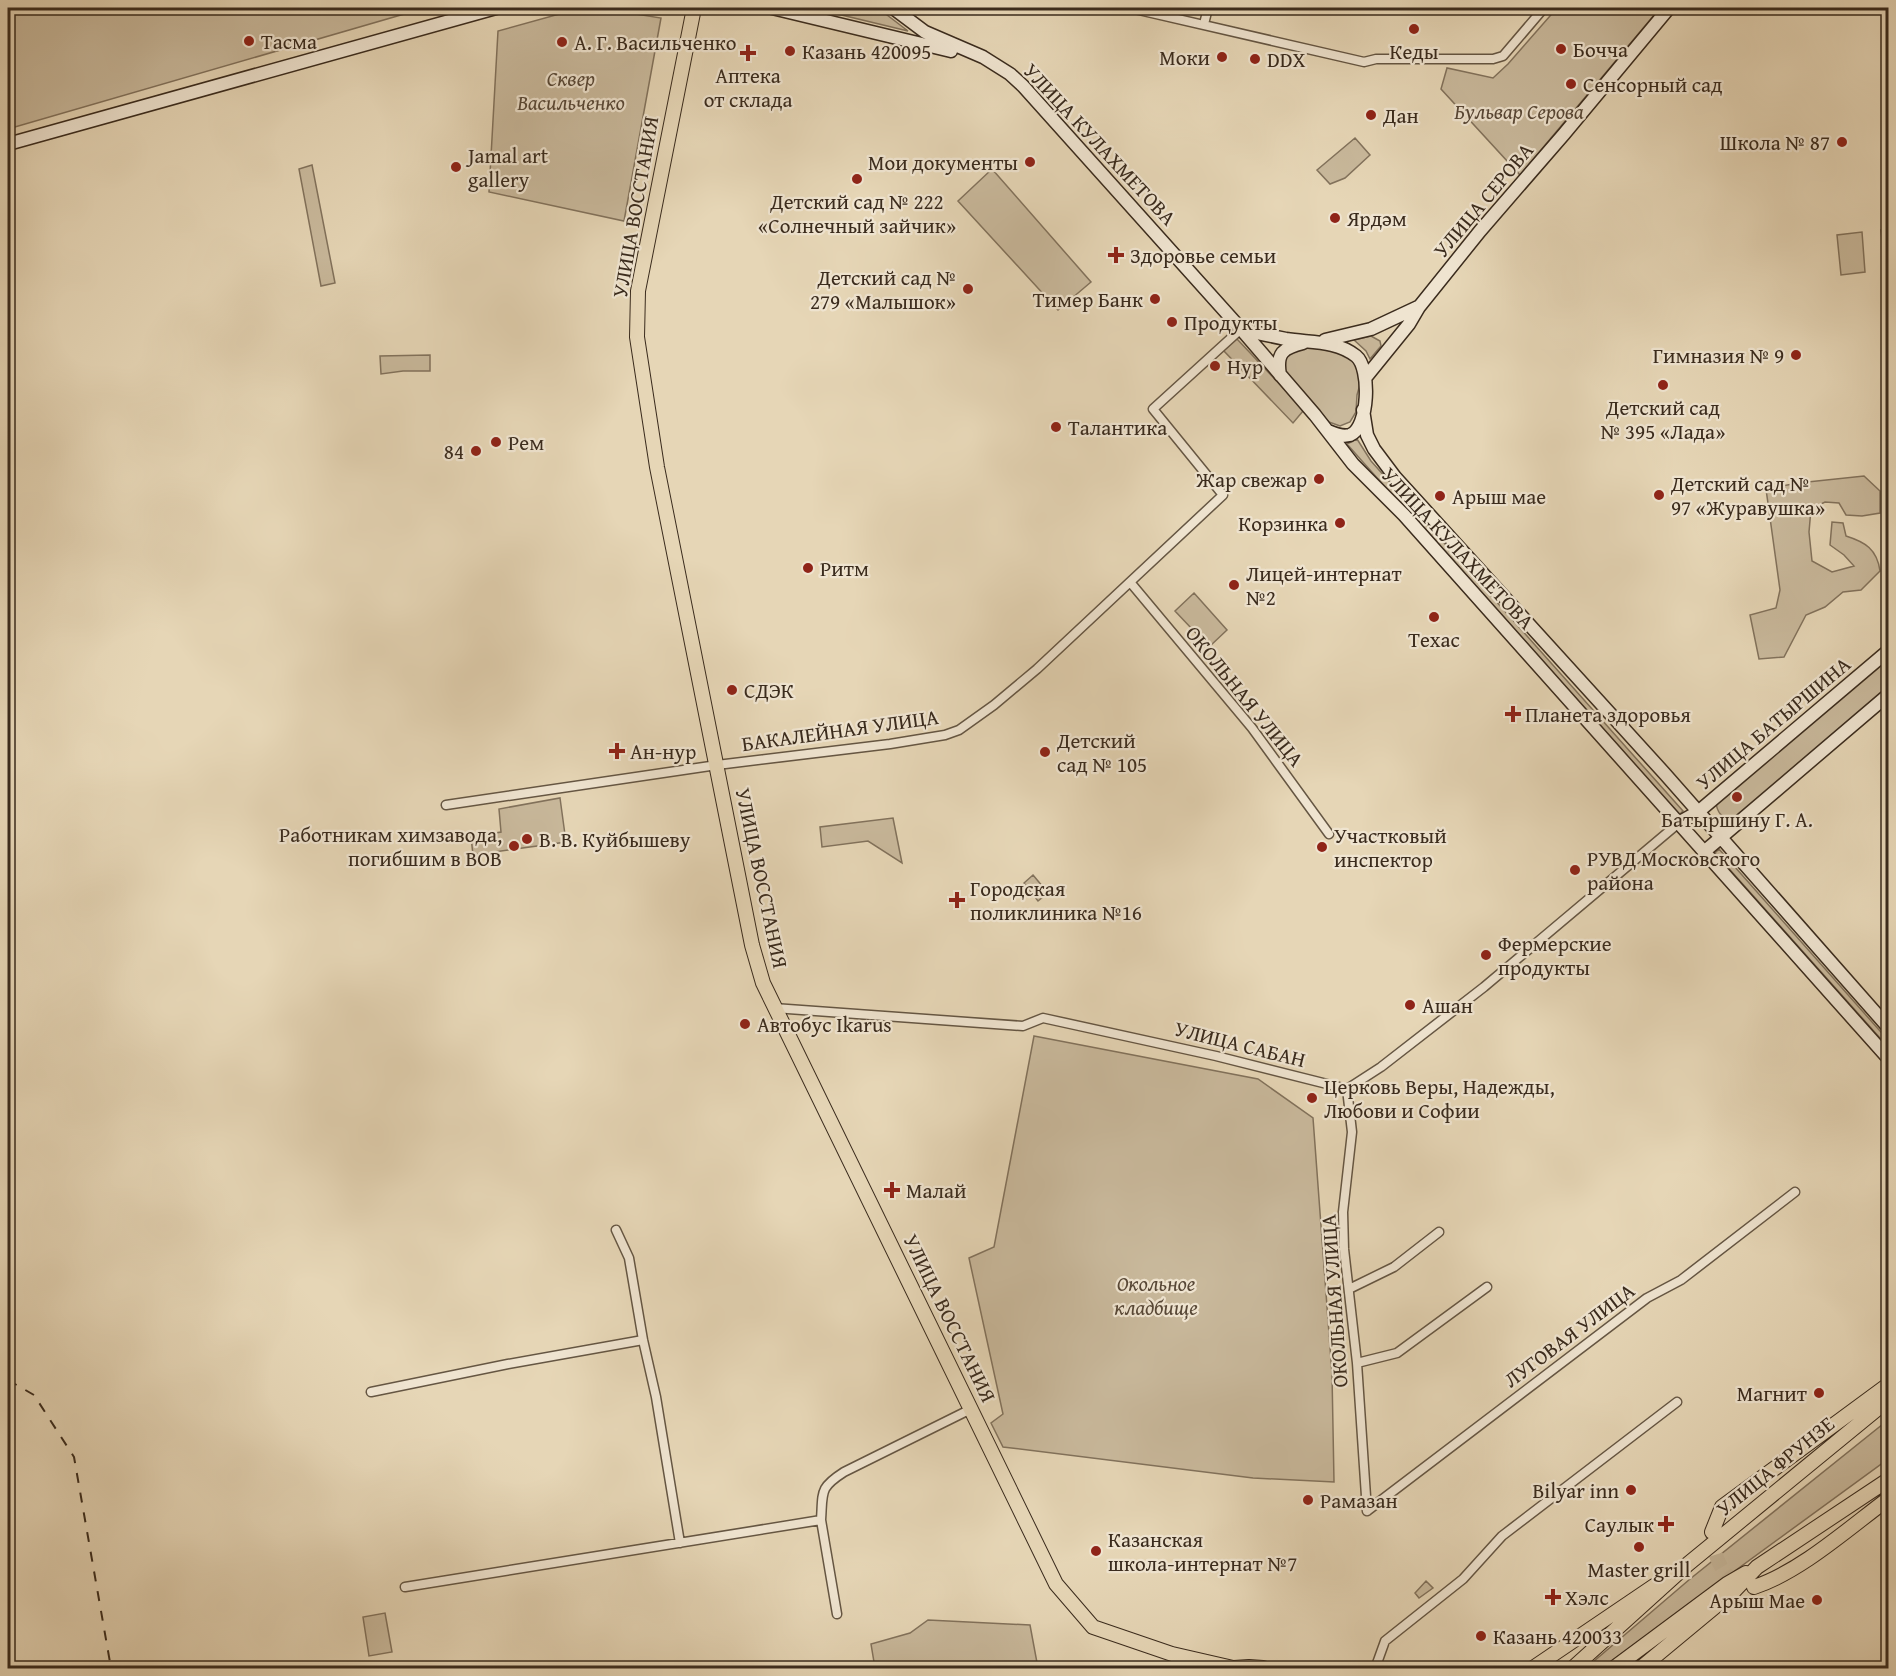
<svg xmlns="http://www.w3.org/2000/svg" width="1896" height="1676" font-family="'Gentium Book Plus',serif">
	<rect width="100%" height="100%" fill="#e6d6b6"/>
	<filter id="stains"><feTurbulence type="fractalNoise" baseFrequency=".00333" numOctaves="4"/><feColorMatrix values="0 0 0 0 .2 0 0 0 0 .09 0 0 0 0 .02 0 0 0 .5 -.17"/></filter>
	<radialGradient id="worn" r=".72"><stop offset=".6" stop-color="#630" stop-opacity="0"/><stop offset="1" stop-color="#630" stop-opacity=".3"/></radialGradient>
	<!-- green -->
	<path fill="#c9b99c" stroke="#82725c" stroke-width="1.5" d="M8,8H425L8,129Z
		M581,8H599L661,18L624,221L489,192L498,31Z
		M822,8H871L883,12L908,31L825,11Z
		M1557,8H1660L1520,175L1441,89L1447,68L1493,78L1508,64Z
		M1355,138L1370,155L1345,178L1330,184L1317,170Z
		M312,165L335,283L321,286L299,169Z
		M992,169L1091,282L1058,310L958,201Z
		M1888,229V259L1884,260L1881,230Z
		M1862,232L1865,272L1841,275L1837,235Z
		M1371,336L1380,341L1381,346L1370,359L1366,351L1354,340Z
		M1237,339L1302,408L1303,411L1293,423L1223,350Z
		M1304,348L1335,349L1356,361L1361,381L1357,395L1356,412L1350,422L1340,426L1329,422L1284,370V355Z
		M430,355V371H403L381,374L380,356Z
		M1357,439L1371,461L1683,811L1679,815L1362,461L1347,444Z
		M1864,476L1880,491V513L1862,516L1846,515L1839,503L1825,502L1811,509L1809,532L1812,561L1832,572L1854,566L1844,555L1830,545L1832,522L1843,523L1846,536C1865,542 1877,549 1880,571L1861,590L1843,592L1825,607L1806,615L1784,657L1759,659L1750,615L1776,608L1780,590L1766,489L1798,483Z
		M1194,593L1227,630L1209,647L1175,611Z
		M1888,656V687L1732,820C1722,818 1717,813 1716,802Z
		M560,798L566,842L473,855L471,837L501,832L499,809Z
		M893,818L902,863L868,841L822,847L820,827Z
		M1719,849L1888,1040V1047L1715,853Z
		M1033,875L1048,893L1038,901L1024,883Z
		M1034,1036L1258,1079L1313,1118L1332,1374L1334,1482L1253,1478L1003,1447L991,1423L1003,1414L969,1258L994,1247Z
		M1888,1420V1459L1602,1668H1586L1690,1579Z
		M1426,1581L1433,1588L1419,1598L1415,1593Z
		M385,1613L392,1652L369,1656L363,1617Z
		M928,1620L1030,1625L1038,1668H875L871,1644L910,1633Z"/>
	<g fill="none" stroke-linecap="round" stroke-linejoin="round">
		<!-- primary-tunnel -->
		<path stroke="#c4b497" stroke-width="14" stroke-dasharray="14 7" stroke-linecap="butt" d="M1712,1534C1714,1556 1721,1578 1744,1585"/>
		<defs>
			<path id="street" d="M1130,8L1364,62L1376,59H1493L1503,56L1544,8
				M1204,24L1208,8
				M1130,582L1252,728L1329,834
				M446,805L717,765L890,744L945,735L959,730L994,705L1037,669L1223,495L1153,409L1241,329
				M774,1008L1023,1026L1043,1018L1216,1056L1347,1089L1381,1067L1484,987L1680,822
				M1347,1089L1352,1132L1343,1212L1344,1249L1357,1363L1367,1511
				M616,1230L629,1258L643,1340L656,1397L680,1543
				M1349,1289L1394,1267L1439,1232
				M1357,1363L1397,1353L1487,1287
				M371,1392L508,1364L643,1340
				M1367,1511L1647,1298L1681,1280L1795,1192
				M821,1520C823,1492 819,1488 844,1472L971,1409
				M405,1587L821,1520L837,1614
				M1372,1668L1376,1666L1385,1641L1463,1579L1502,1536L1677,1402"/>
			<path id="secondary" d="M772,8L951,51
				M893,8L925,32L983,57L1010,74L1023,86L1241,329L1315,415L1353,464L1404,515L1888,1058
				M8,144L496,8
				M1241,329C1256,333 1271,336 1286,339C1309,343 1336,340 1356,356C1371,368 1369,428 1350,435C1342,437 1335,434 1328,431
				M1325,340L1371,329L1418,307
				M1280,375C1276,353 1283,348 1303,343
				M1366,377L1409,324L1419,307L1480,231L1564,134L1669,8
				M1363,410L1367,435L1374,449L1395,477L1665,774L1888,1027
				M1680,822L1698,812L1888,651
				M1705,851L1888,695"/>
			<path id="primary" d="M694,8L638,291L637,337L657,467L752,945L763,983L1056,1584L1093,1627L1172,1654L1233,1668
				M1712,1532L1722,1507L1888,1385
				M1754,1587C1800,1572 1849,1528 1888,1499
				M1234,1668L1249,1667L1263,1668
				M1533,1668L1654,1586
				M1573,1668L1688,1564L1888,1400
				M1614,1668L1727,1584L1746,1573
				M1641,1668L1735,1590L1757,1567L1888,1480"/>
		</defs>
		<!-- street casing -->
		<use href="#street" stroke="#655643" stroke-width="11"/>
		<!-- secondary casing -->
		<use href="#secondary" stroke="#3a2b1d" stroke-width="15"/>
		<!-- primary casing -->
		<use href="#primary" stroke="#3a2b1d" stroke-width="16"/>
		<!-- street -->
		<use href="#street" stroke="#efe4d0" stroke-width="8"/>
		<!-- secondary -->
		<use href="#secondary" stroke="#efe4d0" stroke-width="12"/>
		<!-- primary -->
		<use href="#primary" stroke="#e6d6b6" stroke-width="14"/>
		<!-- rail -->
		<path stroke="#3a2b1d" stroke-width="2" stroke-dasharray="10 10" stroke-linecap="butt" d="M8,1380L34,1395L74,1457L111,1668"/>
	</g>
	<!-- markers -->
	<g fill="#8f2418" stroke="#efe4d0" stroke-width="2">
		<circle cx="1414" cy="29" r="6"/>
		<circle cx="249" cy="41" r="6"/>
		<circle cx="562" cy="42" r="6"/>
		<circle cx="1561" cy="49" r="6"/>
		<circle cx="790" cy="51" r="6"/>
		<path d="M745 44h6v6h6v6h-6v6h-6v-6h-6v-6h6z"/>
		<circle cx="1222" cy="57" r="6"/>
		<circle cx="1255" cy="59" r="6"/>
		<circle cx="1571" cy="84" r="6"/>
		<circle cx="1371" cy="115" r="6"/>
		<circle cx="1842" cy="142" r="6"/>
		<circle cx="1030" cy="162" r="6"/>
		<circle cx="456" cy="167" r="6"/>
		<circle cx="857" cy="179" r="6"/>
		<circle cx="1335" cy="218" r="6"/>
		<path d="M1113 246h6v6h6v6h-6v6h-6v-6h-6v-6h6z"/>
		<circle cx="968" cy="289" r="6"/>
		<circle cx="1155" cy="299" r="6"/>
		<circle cx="1172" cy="322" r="6"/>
		<circle cx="1796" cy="355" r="6"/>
		<circle cx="1215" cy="366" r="6"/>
		<circle cx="1663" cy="385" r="6"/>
		<circle cx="1056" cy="427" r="6"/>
		<circle cx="496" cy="442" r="6"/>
		<circle cx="476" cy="451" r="6"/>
		<circle cx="1319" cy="479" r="6"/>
		<circle cx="1659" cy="495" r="6"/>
		<circle cx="1440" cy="496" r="6"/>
		<circle cx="1340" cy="523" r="6"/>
		<circle cx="808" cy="568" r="6"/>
		<circle cx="1234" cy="585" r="6"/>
		<circle cx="1434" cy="617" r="6"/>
		<circle cx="732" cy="690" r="6"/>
		<path d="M1510 705h6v6h6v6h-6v6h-6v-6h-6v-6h6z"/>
		<path d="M614 742h6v6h6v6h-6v6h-6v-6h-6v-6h6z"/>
		<circle cx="1045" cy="752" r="6"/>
		<circle cx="1737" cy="797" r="6"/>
		<circle cx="527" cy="839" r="6"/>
		<circle cx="514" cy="846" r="6"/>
		<circle cx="1322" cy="847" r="6"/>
		<circle cx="1575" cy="870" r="6"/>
		<path d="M954 891h6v6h6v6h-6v6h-6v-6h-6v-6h6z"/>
		<circle cx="1486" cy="955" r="6"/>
		<circle cx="1410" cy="1005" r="6"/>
		<circle cx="745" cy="1024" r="6"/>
		<circle cx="1312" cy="1098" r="6"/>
		<path d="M889 1181h6v6h6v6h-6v6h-6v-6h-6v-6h6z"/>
		<circle cx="1819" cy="1393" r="6"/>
		<circle cx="1631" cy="1490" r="6"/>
		<circle cx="1308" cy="1500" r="6"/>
		<path d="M1663 1515h6v6h6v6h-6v6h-6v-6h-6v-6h6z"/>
		<circle cx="1639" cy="1547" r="6"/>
		<circle cx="1096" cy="1551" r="6"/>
		<path d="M1550 1588h6v6h6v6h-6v6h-6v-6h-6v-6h6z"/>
		<circle cx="1817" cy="1600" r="6"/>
		<circle cx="1481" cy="1636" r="6"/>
	</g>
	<g text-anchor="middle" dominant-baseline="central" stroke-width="4.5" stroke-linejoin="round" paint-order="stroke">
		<!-- poi labels -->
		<g font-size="21" fill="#3a2b1d" stroke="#efe4d0" text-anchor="start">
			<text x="261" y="41">Тасма</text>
			<text x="574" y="42">А. Г. Васильченко</text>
			<text x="1573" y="49">Бочча</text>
			<text x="802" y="51">Казань 420095</text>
			<text x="1414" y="51" text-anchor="middle">Кеды</text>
			<text x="1210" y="57" text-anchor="end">Моки</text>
			<text x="1267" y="59">DDX</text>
			<text x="748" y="75" text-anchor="middle">Аптека<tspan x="748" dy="24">от склада</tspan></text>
			<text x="1583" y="84">Сенсорный сад</text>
			<text x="1383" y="115">Дан</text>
			<text x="1830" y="142" text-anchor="end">Школа № 87</text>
			<text x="468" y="155">Jamal art<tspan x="468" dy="24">gallery</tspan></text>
			<text x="1018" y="162" text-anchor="end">Мои документы</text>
			<text x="857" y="201" text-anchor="middle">Детский сад № 222<tspan x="857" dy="24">«Солнечный зайчик»</tspan></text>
			<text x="1347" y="218">Ярдәм</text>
			<text x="1130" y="255">Здоровье семьи</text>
			<text x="956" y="277" text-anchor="end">Детский сад №<tspan x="956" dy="24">279 «Малышок»</tspan></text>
			<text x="1143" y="299" text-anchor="end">Тимер Банк</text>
			<text x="1184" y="322">Продукты</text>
			<text x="1784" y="355" text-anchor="end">Гимназия № 9</text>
			<text x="1227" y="366">Нур</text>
			<text x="1663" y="407" text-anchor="middle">Детский сад<tspan x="1663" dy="24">№ 395 «Лада»</tspan></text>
			<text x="1068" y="427">Талантика</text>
			<text x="508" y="442">Рем</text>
			<text x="464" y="451" text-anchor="end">84</text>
			<text x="1307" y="479" text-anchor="end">Жар свежар</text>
			<text x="1671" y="483">Детский сад №<tspan x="1671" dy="24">97 «Журавушка»</tspan></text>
			<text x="1452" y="496">Арыш мае</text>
			<text x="1328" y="523" text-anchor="end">Корзинка</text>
			<text x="820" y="568">Ритм</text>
			<text x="1246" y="573">Лицей-интернат<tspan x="1246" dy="24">№2</tspan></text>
			<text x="1434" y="639" text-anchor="middle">Техас</text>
			<text x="744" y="690">СДЭК</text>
			<text x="1525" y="714">Планета здоровья</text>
			<text x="1057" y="740">Детский<tspan x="1057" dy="24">сад № 105</tspan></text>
			<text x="630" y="751">Ан-нур</text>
			<text x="1737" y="819" text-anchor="middle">Батыршину Г. А.</text>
			<text x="502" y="834" text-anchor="end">Работникам химзавода,<tspan x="502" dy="24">погибшим в ВОВ</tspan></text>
			<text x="1334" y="835">Участковый<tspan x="1334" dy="24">инспектор</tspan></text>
			<text x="539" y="839">В. В. Куйбышеву</text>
			<text x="1587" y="858">РУВД Московского<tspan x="1587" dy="24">района</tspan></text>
			<text x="970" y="888">Городская<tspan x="970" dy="24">поликлиника №16</tspan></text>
			<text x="1498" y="943">Фермерские<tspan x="1498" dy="24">продукты</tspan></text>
			<text x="1422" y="1005">Ашан</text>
			<text x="757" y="1024">Автобус Ikarus</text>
			<text x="1324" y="1086">Церковь Веры, Надежды,<tspan x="1324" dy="24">Любови и Софии</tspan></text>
			<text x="906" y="1190">Малай</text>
			<text x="1807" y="1393" text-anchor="end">Магнит</text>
			<text x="1619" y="1490" text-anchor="end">Bilyar inn</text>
			<text x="1320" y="1500">Рамазан</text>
			<text x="1654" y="1524" text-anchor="end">Саулык</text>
			<text x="1108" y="1539">Казанская<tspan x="1108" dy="24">школа-интернат №7</tspan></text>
			<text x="1639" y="1569" text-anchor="middle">Master grill</text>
			<text x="1565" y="1597">Хэлс</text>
			<text x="1805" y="1600" text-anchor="end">Арыш Мае</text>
			<text x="1493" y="1636">Казань 420033</text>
		</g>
		<!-- park labels -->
		<g font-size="21" font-style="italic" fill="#574736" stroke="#efe4d0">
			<text x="571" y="78">Сквер<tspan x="571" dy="24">Васильченко</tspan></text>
			<text x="1519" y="111">Бульвар Серова</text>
			<text x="1156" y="1283">Окольное<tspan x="1156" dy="24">кладбище</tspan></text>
		</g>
		<!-- street labels -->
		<g font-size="21" fill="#3a2b1d" stroke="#efe4d0">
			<text transform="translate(1100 144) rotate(47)">УЛИЦА КУЛАХМЕТОВА</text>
			<text transform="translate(1483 200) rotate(-50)">УЛИЦА СЕРОВА</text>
			<text transform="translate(635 207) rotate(-80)">УЛИЦА ВОССТАНИЯ</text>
			<text transform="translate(1458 548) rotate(47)">УЛИЦА КУЛАХМЕТОВА</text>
			<text transform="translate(1245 696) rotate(51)">ОКОЛЬНАЯ УЛИЦА</text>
			<text transform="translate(1773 723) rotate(-40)">УЛИЦА БАТЫРШИНА</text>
			<text transform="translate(840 730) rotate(-8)">БАКАЛЕЙНАЯ УЛИЦА</text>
			<text transform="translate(762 878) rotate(78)">УЛИЦА ВОССТАНИЯ</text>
			<text transform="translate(1240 1044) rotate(14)">УЛИЦА САБАН</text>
			<text transform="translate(1334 1301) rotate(-94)">ОКОЛЬНАЯ УЛИЦА</text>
			<text transform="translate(950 1318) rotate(64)">УЛИЦА ВОССТАНИЯ</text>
			<text transform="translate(1569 1335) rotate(-37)">ЛУГОВАЯ УЛИЦА</text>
			<text transform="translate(1775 1466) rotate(-39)">УЛИЦА ФРУНЗЕ</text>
		</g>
	</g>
	<!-- margin -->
	<rect width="1896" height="1676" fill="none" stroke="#e6d6b6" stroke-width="30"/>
	<rect x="9" y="9" width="1878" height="1658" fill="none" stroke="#3a2b1d" stroke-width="3"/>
	<rect x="15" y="15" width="1866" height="1646" fill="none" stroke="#3a2b1d" stroke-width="1.5"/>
	<rect width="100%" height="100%" filter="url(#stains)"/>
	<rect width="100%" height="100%" fill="url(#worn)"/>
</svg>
